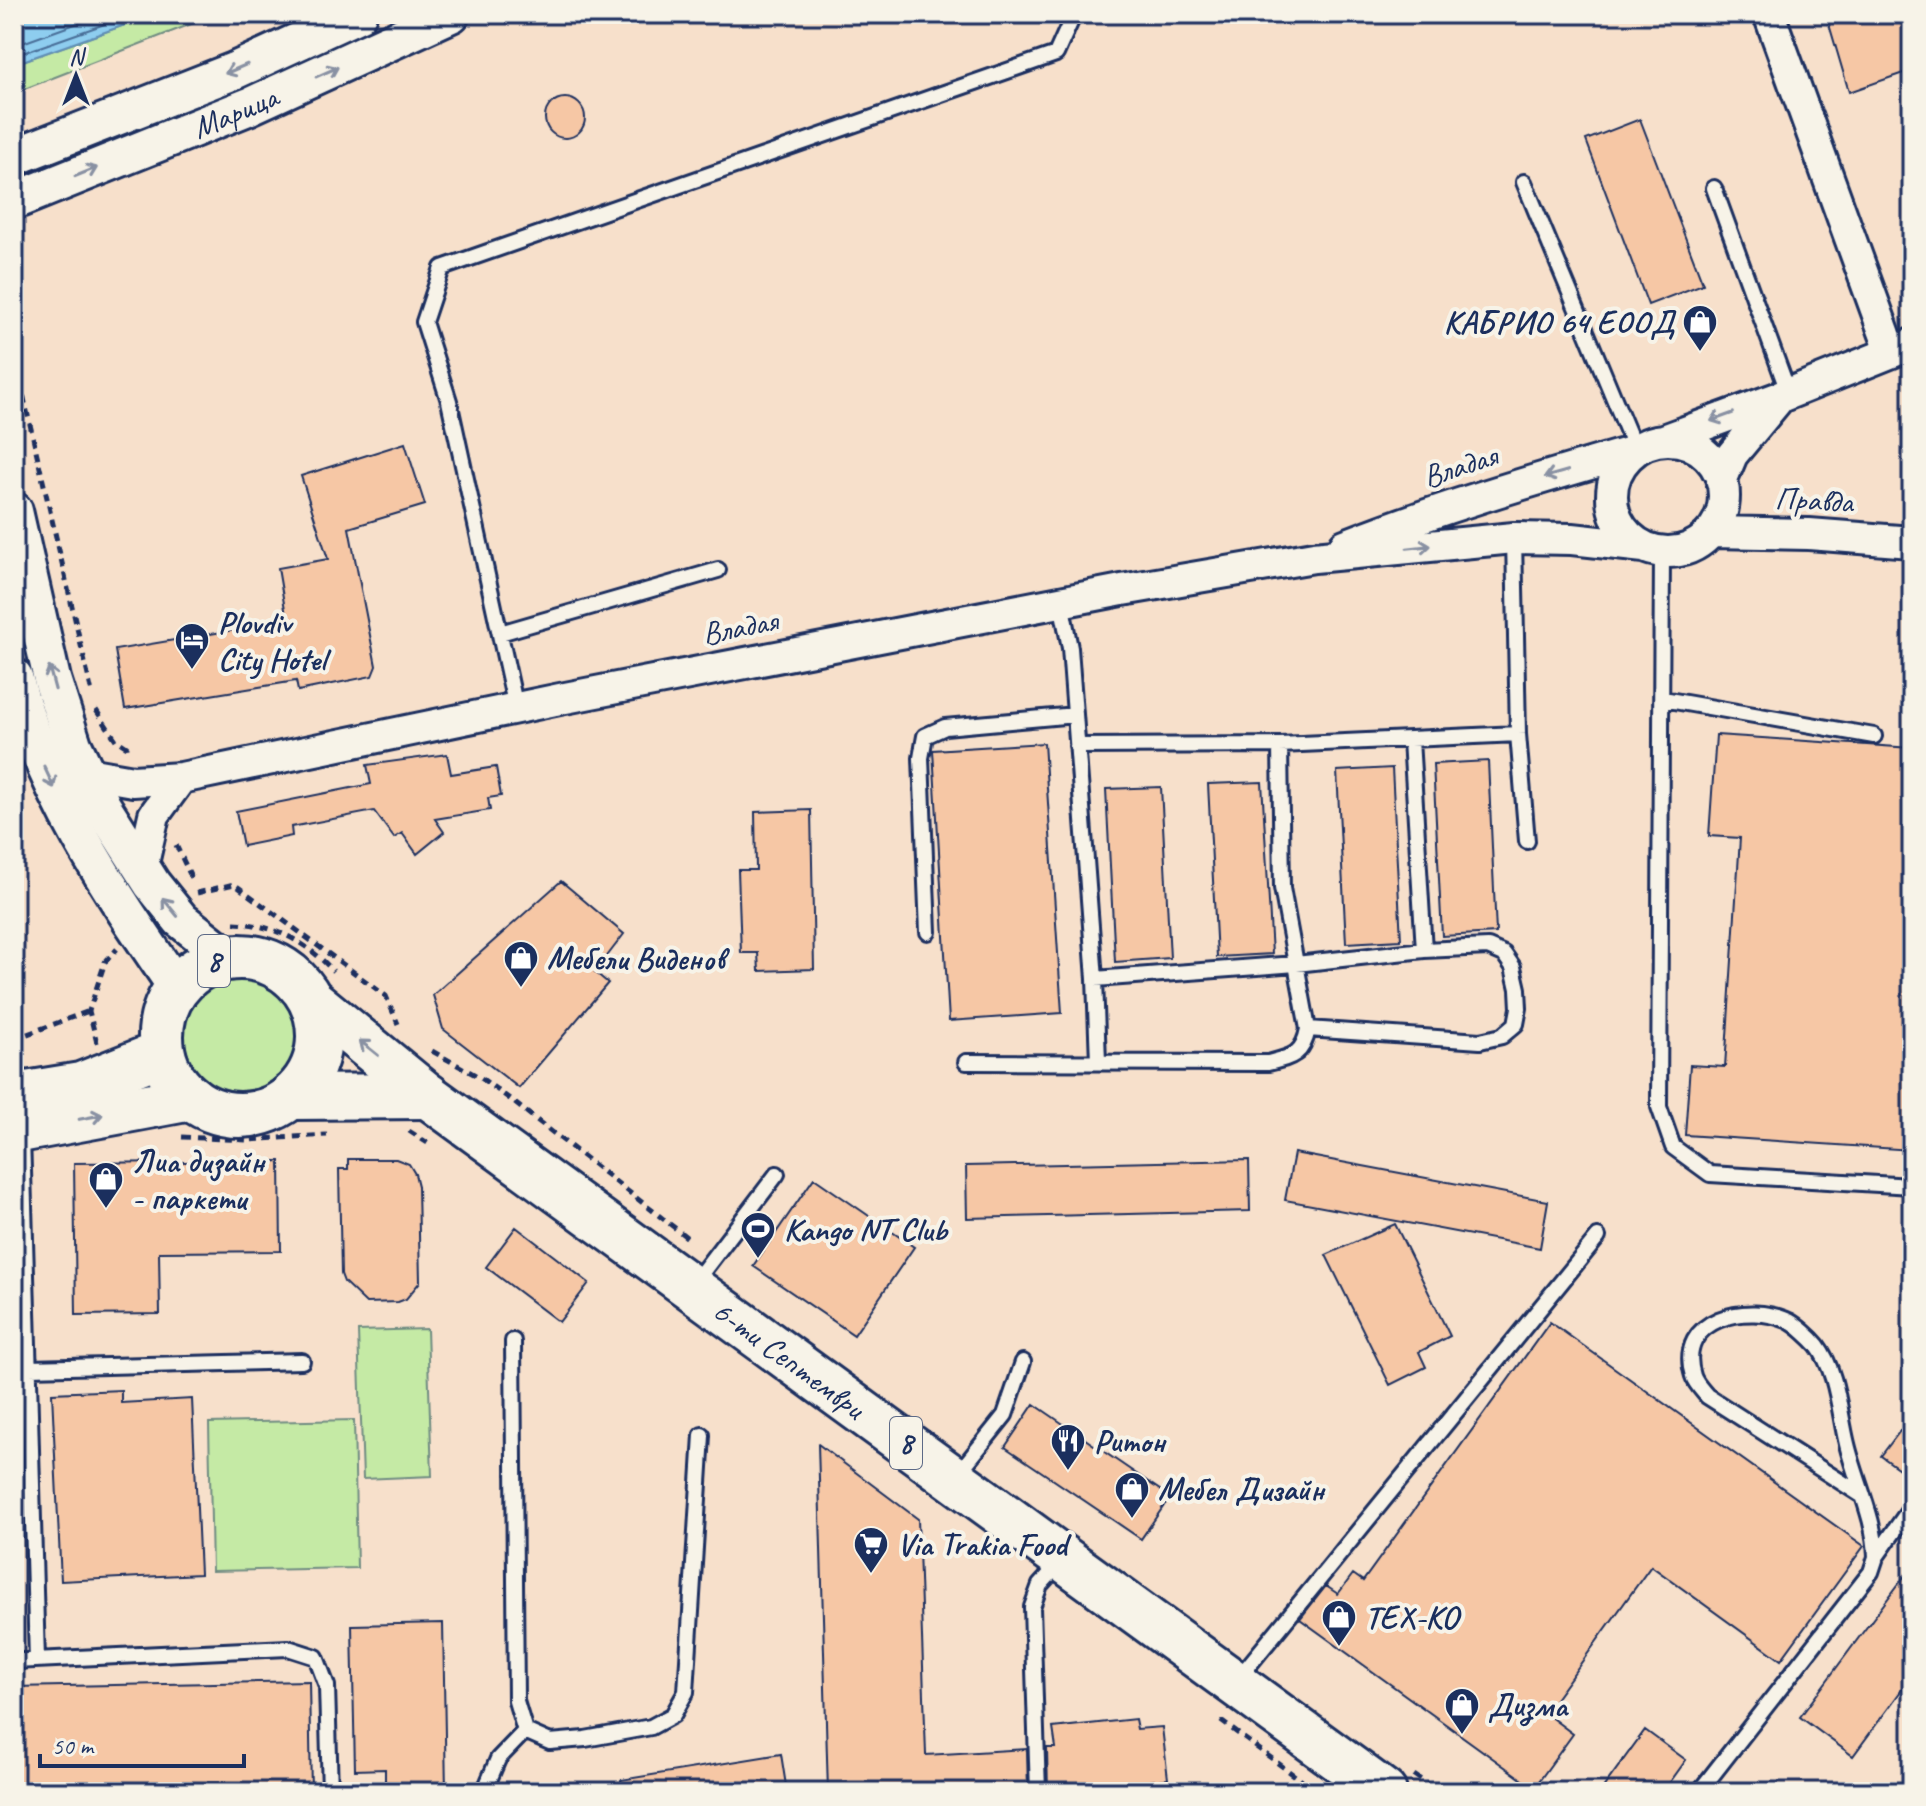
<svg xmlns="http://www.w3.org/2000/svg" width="1926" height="1806" font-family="Caveat,sans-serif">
	<rect width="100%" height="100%" fill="#f7eadb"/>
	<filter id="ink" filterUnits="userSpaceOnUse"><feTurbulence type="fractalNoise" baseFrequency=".0125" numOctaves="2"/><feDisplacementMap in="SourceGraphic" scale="16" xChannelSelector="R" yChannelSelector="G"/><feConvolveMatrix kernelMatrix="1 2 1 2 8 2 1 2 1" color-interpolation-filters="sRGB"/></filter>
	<g filter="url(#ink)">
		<!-- built -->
		<path fill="#f7e0cb" d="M217,14H1912V1792H14V93Z"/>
		<!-- green -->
		<path fill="#c5eaa5" stroke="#708c82" stroke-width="2" d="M156,14H217L14,93V64Z
			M183 1033a58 58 0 1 1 116 0a58 58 0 1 1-116 0Z
			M427,1329L432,1476L363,1479L358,1331Z
			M354,1420L357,1568L212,1571L209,1423Z"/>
		<!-- water -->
		<path fill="#8ecdef" stroke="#608eb5" stroke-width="2" d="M14,14H156L14,64Z"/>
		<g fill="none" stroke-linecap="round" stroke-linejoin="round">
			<!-- shore -->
			<path stroke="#496e98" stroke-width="2" d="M14,46L103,14
				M14,56L133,14"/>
		</g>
		<!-- building -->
		<path fill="#f6c7a5" stroke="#1b2f5e" stroke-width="2" d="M1826,14H1912V70L1849,92Z
			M545 118a20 20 0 1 1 40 0a20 20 0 1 1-40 0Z
			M1640,119L1703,284L1648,305L1586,140Z
			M405,443L425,505L349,528L376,666L372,676L298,691L296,681L125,709L115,650L287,621L278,568L328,559L301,476Z
			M1716,735L1912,748V1150L1685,1135L1690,1065L1725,1067L1740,838L1709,836Z
			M1044,743L1062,1013L949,1021L933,750Z
			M447,754L451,774L496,767L501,796L488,798L490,810L435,819L444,832L417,854L402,833L394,838L374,811L291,827L292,836L243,846L236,811L371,784L367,765Z
			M1488,761L1496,933L1442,936L1433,764Z
			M1392,768L1401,940L1346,943L1337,771Z
			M1262,782L1272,954L1217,957L1208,784Z
			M1161,787L1170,958L1115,962L1106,789Z
			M811,810L814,969L759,971L758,953H741L738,870H756L755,812Z
			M561,881L624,934L595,972L608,983L519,1088L443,1029L433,995Z
			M1294,1153L1548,1201L1540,1248L1285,1200Z
			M348,1159H396L409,1164L415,1174L418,1186L420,1282L406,1299L398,1302L366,1303L344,1282L341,1274L339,1169H348Z
			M1249,1160L1250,1211L967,1218L966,1166Z
			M280,1161L281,1251L159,1252L160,1314L76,1315L74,1163Z
			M814,1178L914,1247L854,1335L753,1266Z
			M1395,1224L1450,1336L1419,1352L1426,1367L1390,1385L1326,1255Z
			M516,1227L589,1283L559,1322L486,1267Z
			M1550,1322L1864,1546L1781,1660L1651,1566L1545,1713L1573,1734L1534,1788L1300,1619L1326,1586L1338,1594L1353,1574L1363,1581Z
			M121,1390V1403L192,1399L200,1574L61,1581L52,1393Z
			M1034,1404L1170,1497L1141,1539L1005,1447Z
			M1912,1415V1478L1881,1456Z
			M818,1444L918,1519L926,1755L1027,1749L1028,1792H828Z
			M1912,1566V1676L1853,1756L1800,1717Z
			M443,1623L446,1792H385V1769L355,1770L352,1625Z
			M309,1681L311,1792H14V1687Z
			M1135,1719L1137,1729L1162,1727L1168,1779L1048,1792L1047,1748H1056L1053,1728Z
			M1645,1730L1686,1760L1663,1792H1600Z
			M781,1754L787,1792H622L621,1780Z"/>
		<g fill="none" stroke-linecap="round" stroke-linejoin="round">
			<defs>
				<path id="service" d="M1524,182L1635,449
					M1714,188L1789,394
					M1514,538L1518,734L1527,841
					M1662,552L1659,1107L1673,1147L1710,1174L1912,1186
					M1061,602L1070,648L1095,979L1098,1062
					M500,633L718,570
					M1663,699L1874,736
					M516,708L449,401L424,322L442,268L1056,54L1074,14
					M1411,740L1424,950
					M1077,746L1280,745L1518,734
					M928,932L921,758L925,736L945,727L1075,715
					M1095,979L1296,964L1424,950L1488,947L1504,954L1513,967L1518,989L1519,1008L1516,1024L1502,1036L1480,1041L1308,1029
					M966,1062L1268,1063C1292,1057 1303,1055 1308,1029L1282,888L1280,745
					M22,1135L37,1660
					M694,1283L777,1174
					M513,1341L516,1701L525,1731L550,1742L585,1739L651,1727L673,1715L686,1692L702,1435
					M29,1368L302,1361
					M957,1475L1005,1415L1023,1362
					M1863,1496L1707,1396C1702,1390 1695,1383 1693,1376C1675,1318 1748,1302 1789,1321C1797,1325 1811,1338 1817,1345C1838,1373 1839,1412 1847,1444C1856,1482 1875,1518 1876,1557
					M14,1661L288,1648L316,1657L327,1686L330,1792
					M1237,1680L1598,1237
					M484,1792L498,1759L525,1731
					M1038,1792L1032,1607L1040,1585L1061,1562
					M1699,1792L1871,1572L1876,1557L1912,1506"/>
				<path id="minor" d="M1769,14L1891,351
					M1666,439L1780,397L1912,344
					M1612 496a56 56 0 1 1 112 0a56 56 0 1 1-112 0Z
					M1722,479L1732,455L1780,397
					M1712,532L1809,534L1912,542
					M1345,545C1439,508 1534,480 1631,452
					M87,773L133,781L181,778L154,815L142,868
					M181,778L560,699L1122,590L1314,557L1514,538L1572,539L1644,547"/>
				<g id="tertiary">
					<path d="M14,157L234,71L358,14"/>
					<path id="s1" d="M14,201L250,106L451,14"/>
					<path d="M14,511L52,679L73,745L103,807L152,884L181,920L229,958"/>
					<path d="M14,677C46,797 108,887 177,988"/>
				</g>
				<g id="primary">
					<circle cx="240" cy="1036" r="79"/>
					<path id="s2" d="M311,1000L428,1096L1384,1792"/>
					<path d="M14,1096L81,1085L162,1053"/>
					<path d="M290,1097L428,1096"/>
					<path d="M14,1131L191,1098"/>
				</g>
			</defs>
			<!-- service casing -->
			<use href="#service" stroke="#1b2f5e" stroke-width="20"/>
			<!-- minor casing -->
			<use href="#minor" stroke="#1b2f5e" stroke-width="36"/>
			<!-- tertiary casing -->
			<use href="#tertiary" stroke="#1b2f5e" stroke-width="42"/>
			<!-- primary casing -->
			<use href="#primary" stroke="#1b2f5e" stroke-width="50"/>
			<!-- path -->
			<path stroke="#1b2f5e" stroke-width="5" stroke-dasharray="8 6" stroke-linecap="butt" d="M14,355L92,693
				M96,710L116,740L127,747L128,753
				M176,845L194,883
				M197,893L234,884L386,996L398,1024
				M234,923C273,924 307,942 333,971
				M14,1039L89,1011
				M97,1043L89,1011L105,962L117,949
				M432,1051L481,1078L511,1100L689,1239
				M409,1131L431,1145
				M182,1137L246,1140L327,1135
				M1221,1721L1317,1792
				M1414,1775L1438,1792"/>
			<!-- service -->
			<use href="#service" stroke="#f7f3e8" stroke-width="14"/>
			<!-- minor -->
			<use href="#minor" stroke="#f7f3e8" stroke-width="30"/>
			<!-- tertiary -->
			<use href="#tertiary" stroke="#f7f3e8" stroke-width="36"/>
			<!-- primary -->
			<use href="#primary" stroke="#f7f3e8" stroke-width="44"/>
		</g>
		<!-- one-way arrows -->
		<defs><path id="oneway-shaft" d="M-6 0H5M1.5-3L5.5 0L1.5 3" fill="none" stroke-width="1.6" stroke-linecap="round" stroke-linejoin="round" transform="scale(2)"/></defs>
		<g stroke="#8991a3">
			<use href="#oneway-shaft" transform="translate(236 69) rotate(157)"/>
			<use href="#oneway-shaft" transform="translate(327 72) rotate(-24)"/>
			<use href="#oneway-shaft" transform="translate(86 172) rotate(-22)"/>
			<use href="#oneway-shaft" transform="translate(1722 417) rotate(160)"/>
			<use href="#oneway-shaft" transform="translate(1556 474) rotate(164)"/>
			<use href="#oneway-shaft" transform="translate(1419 547) rotate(-6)"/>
			<use href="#oneway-shaft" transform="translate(52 678) rotate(-105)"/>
			<use href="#oneway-shaft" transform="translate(49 777) rotate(65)"/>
			<use href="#oneway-shaft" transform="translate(170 907) rotate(-129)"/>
			<use href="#oneway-shaft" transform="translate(369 1048) rotate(-141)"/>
			<use href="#oneway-shaft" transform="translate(91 1117) rotate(-11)"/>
		</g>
	</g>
	<!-- icons -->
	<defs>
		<symbol id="shop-pin" viewBox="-11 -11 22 30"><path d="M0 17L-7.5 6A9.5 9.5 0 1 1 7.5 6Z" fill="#1b2f5e" stroke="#f7f3e8"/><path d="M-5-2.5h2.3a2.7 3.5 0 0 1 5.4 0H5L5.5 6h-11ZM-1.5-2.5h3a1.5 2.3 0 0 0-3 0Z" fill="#fff"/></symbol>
		<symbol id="hotel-pin" viewBox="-11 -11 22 30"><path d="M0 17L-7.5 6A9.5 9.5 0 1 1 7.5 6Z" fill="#1b2f5e" stroke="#f7f3e8"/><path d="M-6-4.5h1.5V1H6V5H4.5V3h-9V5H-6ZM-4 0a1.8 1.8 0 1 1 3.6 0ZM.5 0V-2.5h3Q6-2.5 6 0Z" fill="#fff"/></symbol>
		<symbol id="stadium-pin" viewBox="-11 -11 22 30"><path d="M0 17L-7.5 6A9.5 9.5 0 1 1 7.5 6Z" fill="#1b2f5e" stroke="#f7f3e8"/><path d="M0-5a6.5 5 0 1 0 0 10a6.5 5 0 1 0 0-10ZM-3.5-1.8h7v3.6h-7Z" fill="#fff"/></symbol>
		<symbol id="restaurant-pin" viewBox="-11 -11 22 30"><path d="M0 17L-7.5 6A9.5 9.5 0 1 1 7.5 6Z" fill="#1b2f5e" stroke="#f7f3e8"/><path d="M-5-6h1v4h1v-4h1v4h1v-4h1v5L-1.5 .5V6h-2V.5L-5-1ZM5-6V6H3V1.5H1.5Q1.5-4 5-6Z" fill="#fff"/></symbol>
		<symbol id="supermarket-pin" viewBox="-11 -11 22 30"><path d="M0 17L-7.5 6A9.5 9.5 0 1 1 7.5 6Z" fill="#1b2f5e" stroke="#f7f3e8"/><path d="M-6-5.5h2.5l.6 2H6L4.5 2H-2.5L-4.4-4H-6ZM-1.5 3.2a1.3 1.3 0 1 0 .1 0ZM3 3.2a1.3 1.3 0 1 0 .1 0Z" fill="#fff"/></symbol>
	</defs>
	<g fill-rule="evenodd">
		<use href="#shop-pin" x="1680" y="302" width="40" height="54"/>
		<use href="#hotel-pin" x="172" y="620" width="40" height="54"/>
		<use href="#shop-pin" x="501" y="938" width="40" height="54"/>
		<use href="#shop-pin" x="86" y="1159" width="40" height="54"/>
		<use href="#stadium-pin" x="738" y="1209" width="40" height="54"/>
		<use href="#restaurant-pin" x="1048" y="1421" width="40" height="54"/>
		<use href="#shop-pin" x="1112" y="1469" width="40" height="54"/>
		<use href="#supermarket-pin" x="851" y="1524" width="40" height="54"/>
		<use href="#shop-pin" x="1319" y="1597" width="40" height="54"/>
		<use href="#shop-pin" x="1442" y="1685" width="40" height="54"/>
	</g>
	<g text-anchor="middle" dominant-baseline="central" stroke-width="8" stroke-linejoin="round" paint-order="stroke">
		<!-- shield labels -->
		<g fill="#f7f3e8" stroke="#5d6a87" stroke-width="2">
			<rect x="198" y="935" width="32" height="52" rx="6"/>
			<rect x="890" y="1417" width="32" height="52" rx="6"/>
		</g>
		<g font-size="30" font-weight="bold" fill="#1b2f5e">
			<text x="214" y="961">8</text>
			<text x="906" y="1443">8</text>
		</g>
		<!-- street labels -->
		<g font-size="32" fill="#1b2f5e" stroke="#f7f3e8">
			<text stroke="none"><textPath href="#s1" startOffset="238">Марица</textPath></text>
			<text transform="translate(1460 466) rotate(-18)">Владая</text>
			<text transform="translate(1814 500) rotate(3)">Правда</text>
			<text transform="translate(740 627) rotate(-11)">Владая</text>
			<text stroke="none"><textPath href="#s2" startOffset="598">6-ти Септември</textPath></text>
		</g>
		<!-- poi labels -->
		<g font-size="32" font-weight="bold" fill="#1b2f5e" stroke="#f7f3e8" text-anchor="start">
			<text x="1674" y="322" text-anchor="end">КАБРИО 64 ЕООД</text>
			<text x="218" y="622">Plovdiv<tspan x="218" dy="37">City Hotel</tspan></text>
			<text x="547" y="958">Мебели Виденов</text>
			<text x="132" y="1161">Лиа дизайн<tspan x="132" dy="37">- паркети</tspan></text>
			<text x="784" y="1229">Kango NT Club</text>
			<text x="1094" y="1441">Ритон</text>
			<text x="1158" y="1489">Мебел Дизайн</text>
			<text x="897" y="1544">Via Trakia Food</text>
			<text x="1365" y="1617">ТЕХ-КО</text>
			<text x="1488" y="1705">Дизма</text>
		</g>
	</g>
	<!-- margin -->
	<rect width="1926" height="1806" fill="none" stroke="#f7f3e8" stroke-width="48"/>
	<rect x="24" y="24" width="1878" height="1758" fill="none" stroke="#1b2f5e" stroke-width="3" filter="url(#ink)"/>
	<!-- north arrow -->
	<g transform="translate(76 76)" stroke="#f7f3e8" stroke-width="6" paint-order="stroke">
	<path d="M0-6L14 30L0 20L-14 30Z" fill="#1b2f5e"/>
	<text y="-12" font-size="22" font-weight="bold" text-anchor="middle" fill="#1b2f5e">N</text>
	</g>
	<!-- scale -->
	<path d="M40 1754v12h204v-12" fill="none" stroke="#1b2f5e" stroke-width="4"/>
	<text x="52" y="1754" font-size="24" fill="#1b2f5e" stroke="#f7f3e8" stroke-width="6" paint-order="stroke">50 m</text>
</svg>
